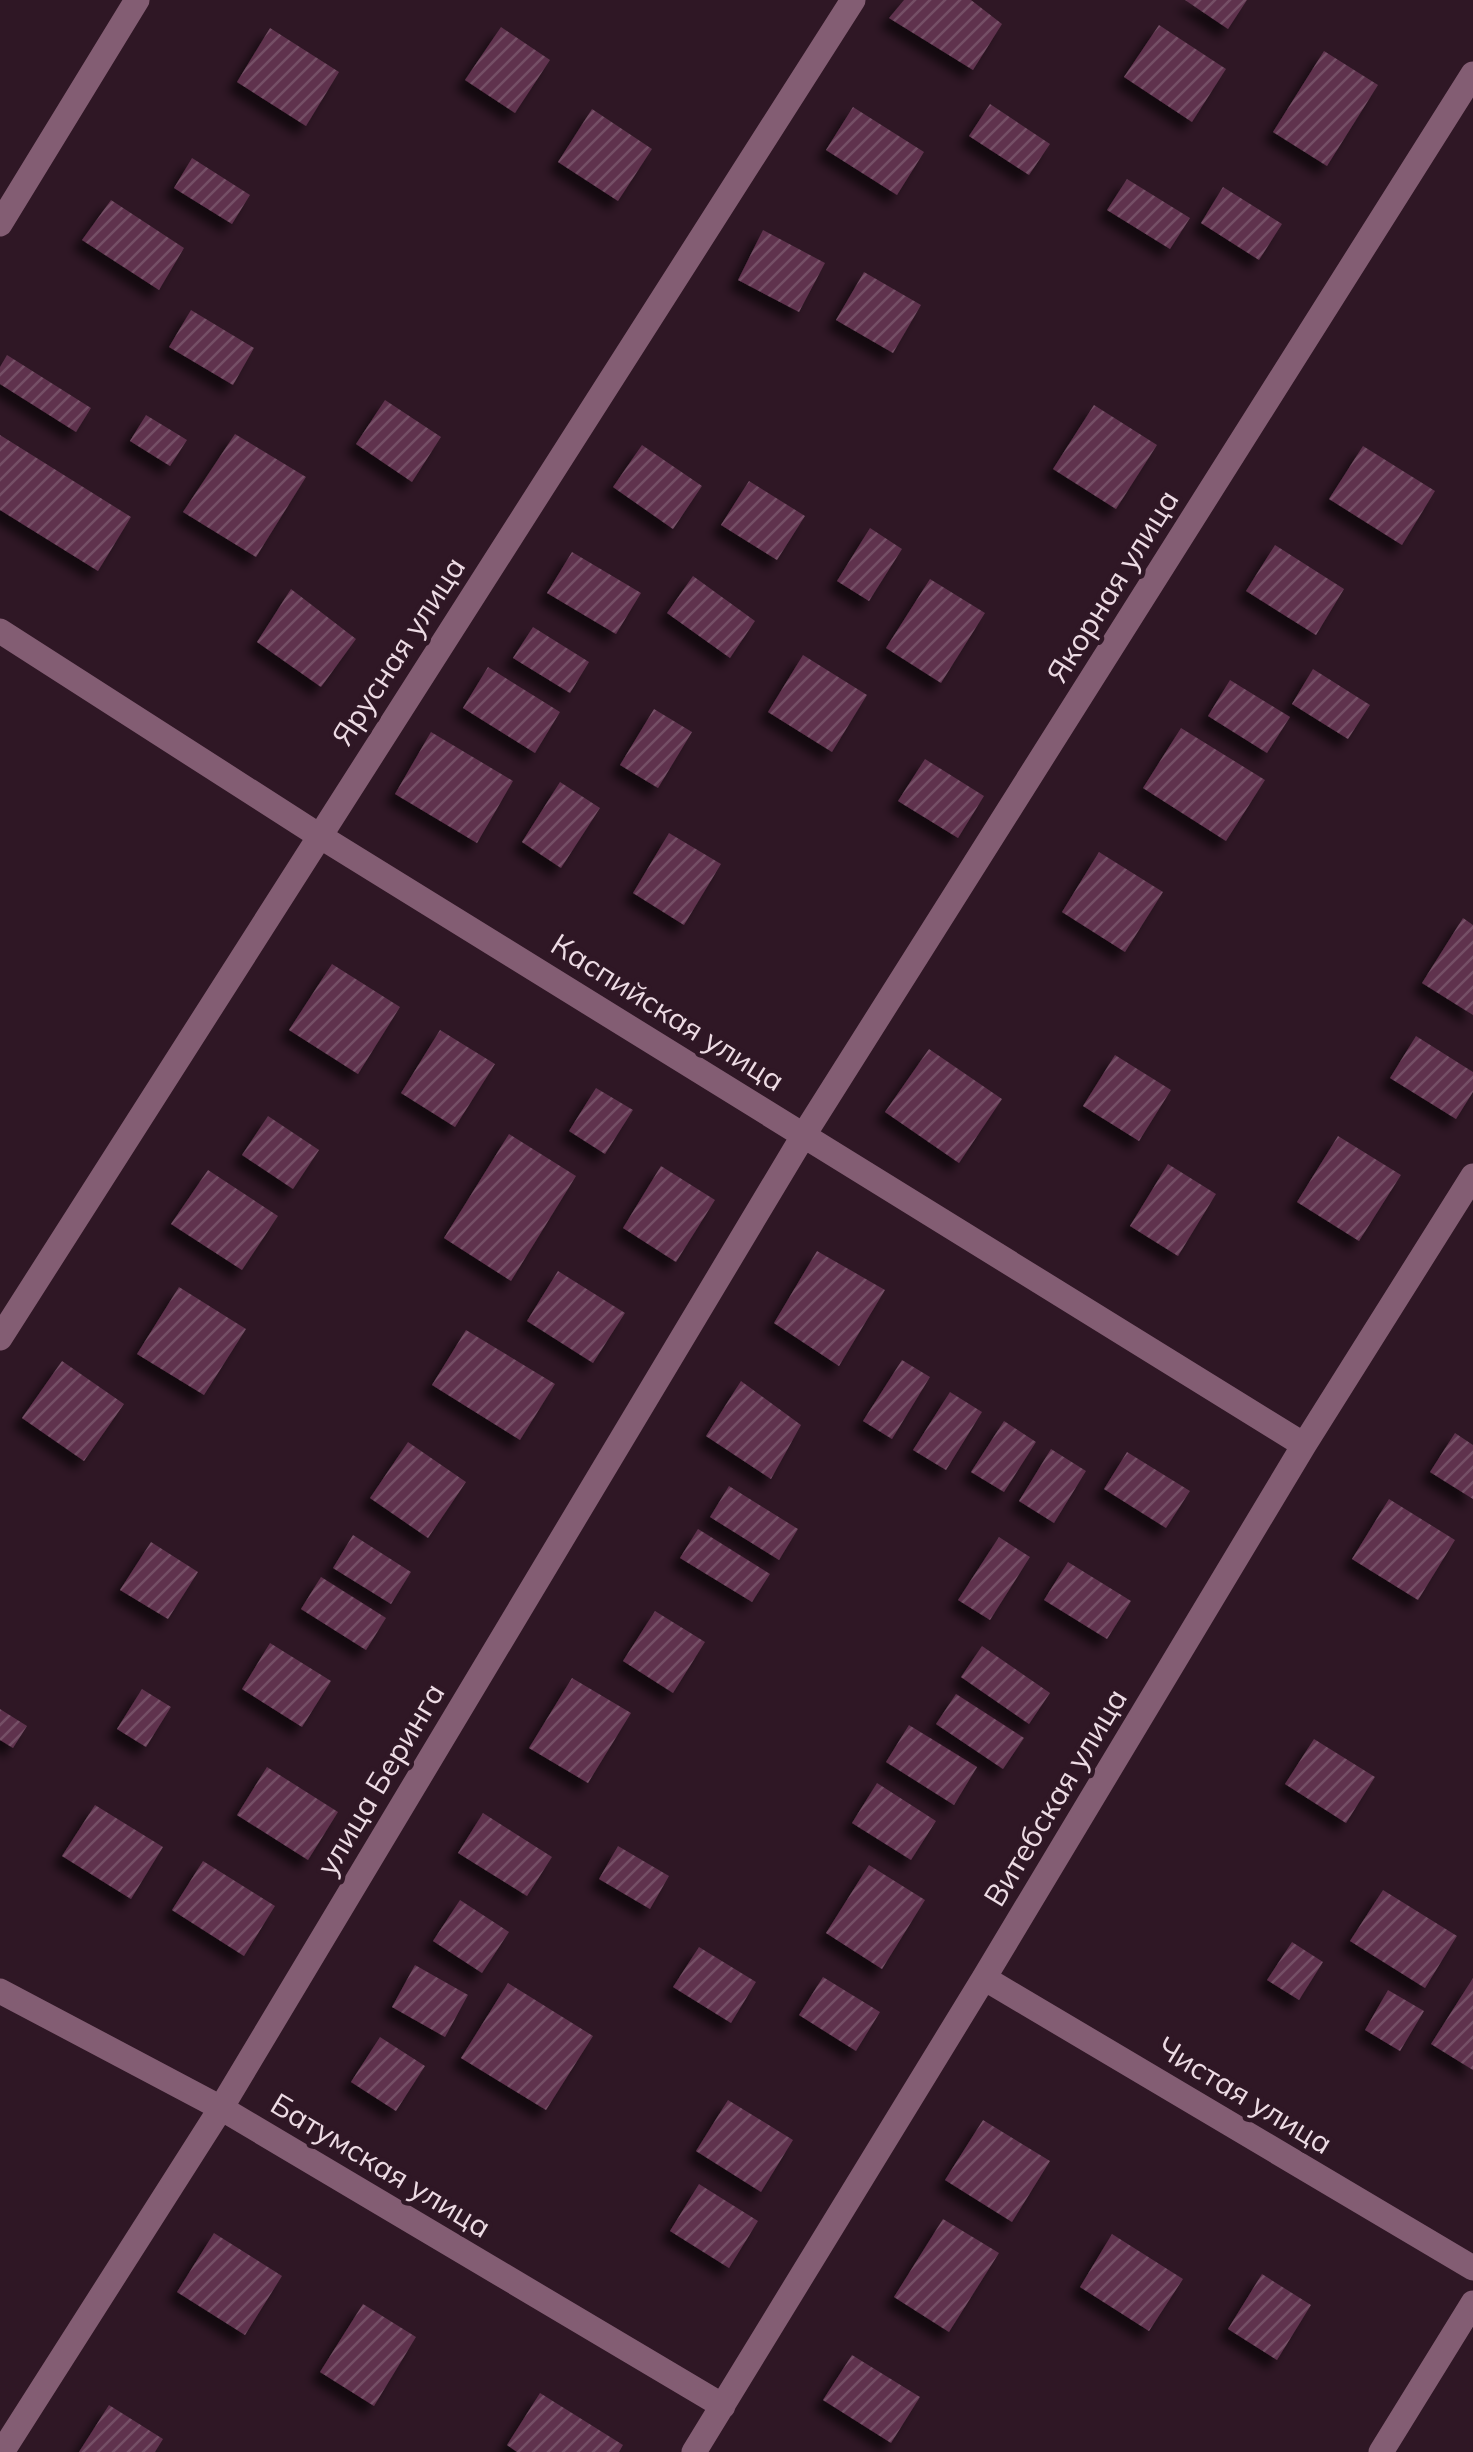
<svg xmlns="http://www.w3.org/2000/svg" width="1473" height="2452" font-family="Mulish,sans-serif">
	<defs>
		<pattern id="building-hatch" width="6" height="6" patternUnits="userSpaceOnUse" patternTransform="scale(2.5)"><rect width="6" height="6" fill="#5e334d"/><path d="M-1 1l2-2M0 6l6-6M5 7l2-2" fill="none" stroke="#755066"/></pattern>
		<filter id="shadow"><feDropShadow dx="-9" dy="9" stdDeviation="5" flood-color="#0009"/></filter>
	</defs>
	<rect width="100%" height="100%" fill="#2f1725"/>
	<!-- building -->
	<path fill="url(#building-hatch)" filter="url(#shadow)" d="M904,0H971L1002,24L973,70L889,18Z
		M1185,0H1247L1228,29Z
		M1159,25L1226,69L1192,122L1124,77Z
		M501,27L550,60L515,113L465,80Z
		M270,28L339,72L306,126L237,82Z
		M1324,51L1378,85L1327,166L1273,132Z
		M990,104L1050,144L1029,175L969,136Z
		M853,107L924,152L897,195L826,150Z
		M592,109L652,149L618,201L558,162Z
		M192,158L250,195L232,224L174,188Z
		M1127,179L1190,218L1170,249L1107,210Z
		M1223,187L1282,224L1259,260L1201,223Z
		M111,200L184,248L159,290L82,240Z
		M763,230L825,263L799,312L738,280Z
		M864,272L921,305L893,353L836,320Z
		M191,310L254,348L233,385L169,347Z
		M7,355L91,408L76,432L0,384V367Z
		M385,400L441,437L412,482L356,444Z
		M1094,405L1157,445L1116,509L1053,469Z
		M146,415L187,440L170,466L130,441Z
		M235,434L306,477L256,557L183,512Z
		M0,435L131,517L98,571L0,510Z
		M642,445L702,486L673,529L613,487Z
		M1363,446L1435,491L1402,545L1329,499Z
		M749,481L805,516L777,560L721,525Z
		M870,528L902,549L869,601L837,581Z
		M1275,545L1344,589L1316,635L1246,591Z
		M572,552L641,593L616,634L547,593Z
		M693,576L755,621L730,658L667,613Z
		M930,579L985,613L941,683L886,648Z
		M291,589L356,639L321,687L257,642Z
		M533,627L589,662L570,693L513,658Z
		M803,655L867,695L832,752L768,712Z
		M488,667L560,712L535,753L463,708Z
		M1313,669L1370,705L1348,739L1292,704Z
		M1230,680L1290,717L1267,753L1208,716Z
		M654,709L692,732L658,788L620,765Z
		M1181,728L1265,780L1226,841L1143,788Z
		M431,732L513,781L477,843L395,794Z
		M925,759L984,796L958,838L898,801Z
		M560,782L600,808L561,868L522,842Z
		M669,833L721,864L684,925L633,893Z
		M1099,852L1163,892L1125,952L1062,912Z
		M1463,918L1473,925V1015L1422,983Z
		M332,964L400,1007L358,1074L289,1030Z
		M440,1030L495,1064L455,1127L401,1093Z
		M1416,1036L1473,1072V1092L1456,1119L1390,1078Z
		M929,1049L1002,1099L959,1163L885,1112Z
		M1115,1055L1171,1090L1139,1141L1083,1106Z
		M596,1088L633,1110L605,1154L569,1131Z
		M268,1116L319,1150L293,1189L242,1155Z
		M509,1134L576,1176L511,1281L444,1238Z
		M1338,1136L1401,1175L1359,1241L1297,1202Z
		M1168,1164L1216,1194L1178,1256L1130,1226Z
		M661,1166L715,1200L676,1262L623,1228Z
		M208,1170L278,1216L242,1270L171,1224Z
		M817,1251L885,1290L839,1366L774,1323Z
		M558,1271L625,1313L593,1363L527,1321Z
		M179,1287L246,1329L204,1395L137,1354Z
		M466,1330L555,1384L520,1440L432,1385Z
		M902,1360L930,1377L892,1439L863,1421Z
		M62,1361L124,1404L84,1461L22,1418Z
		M741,1381L801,1425L771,1479L706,1436Z
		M950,1392L982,1412L946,1470L913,1450Z
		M1004,1421L1036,1442L1004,1492L971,1472Z
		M1455,1433L1473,1445V1499L1430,1472Z
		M408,1442L466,1482L428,1538L370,1498Z
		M1051,1449L1086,1471L1054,1523L1019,1501Z
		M1127,1452L1190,1491L1166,1528L1104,1489Z
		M729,1486L798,1529L779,1560L710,1517Z
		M1389,1499L1455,1540L1418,1600L1352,1559Z
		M698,1529L770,1574L752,1602L680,1558Z
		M353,1535L411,1572L391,1604L333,1568Z
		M999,1537L1030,1557L990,1620L958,1600Z
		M151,1542L198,1572L168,1619L120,1590Z
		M1068,1562L1131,1601L1107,1639L1044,1600Z
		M321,1577L386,1618L366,1650L301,1609Z
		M655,1611L705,1642L673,1693L623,1661Z
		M270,1643L331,1681L302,1727L242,1689Z
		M982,1646L1050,1693L1029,1724L961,1677Z
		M572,1678L631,1713L588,1783L529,1748Z
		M142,1689L171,1707L146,1747L117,1729Z
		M956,1694L1024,1738L1003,1769L936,1724Z
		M0,1709L27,1726L13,1748L0,1740Z
		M909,1725L977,1767L954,1805L886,1762Z
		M1314,1739L1375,1777L1346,1823L1285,1784Z
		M267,1767L338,1812L308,1860L237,1815Z
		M877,1783L936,1821L911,1860L852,1823Z
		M95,1805L163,1847L131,1899L62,1856Z
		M483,1813L552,1857L527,1896L458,1853Z
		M618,1846L669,1876L650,1909L599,1879Z
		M203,1861L275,1906L244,1956L172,1910Z
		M869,1865L925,1900L882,1969L826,1933Z
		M1383,1890L1457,1936L1425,1988L1350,1941Z
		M460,1900L509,1932L482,1973L433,1941Z
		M1292,1942L1323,1962L1299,2000L1267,1980Z
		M699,1947L756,1982L731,2023L673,1987Z
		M415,1965L468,1995L445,2037L392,2007Z
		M823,1977L880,2012L856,2051L799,2015Z
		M1473,1978V2070L1431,2044Z
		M508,1983L593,2036L546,2110L461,2058Z
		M1388,1990L1424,2011L1400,2051L1365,2030Z
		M380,2037L425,2066L396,2111L351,2082Z
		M728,2100L793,2140L761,2192L696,2151Z
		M983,2120L1050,2161L1012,2222L945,2180Z
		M699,2184L758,2221L729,2268L670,2231Z
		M943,2219L999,2253L949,2332L894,2297Z
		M214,2233L282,2276L245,2335L177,2292Z
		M1112,2234L1183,2279L1149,2331L1080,2287Z
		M1262,2274L1311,2305L1277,2360L1228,2329Z
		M363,2304L416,2337L374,2406L320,2372Z
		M852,2355L920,2397L891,2443L823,2400Z
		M540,2393L623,2445L619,2452H517L507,2445Z
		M109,2405L163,2439L155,2452H79Z"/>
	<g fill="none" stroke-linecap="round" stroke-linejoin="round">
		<!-- minor -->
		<path stroke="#835d73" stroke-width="25" d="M0,224L137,0
			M0,631L318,835L1304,1445
			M0,1338L853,0
			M984,1978L1473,2268
			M0,1991L221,2108L723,2406
			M2,2452L221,2108L805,1133L1473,74
			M694,2452L984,1978L1304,1445L1473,1176
			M1381,2452L1473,2303"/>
	</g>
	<g text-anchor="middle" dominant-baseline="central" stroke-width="9" stroke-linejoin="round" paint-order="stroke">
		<!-- street labels -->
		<g font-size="30" fill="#eddbe4" stroke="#2f1725">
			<text transform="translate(1112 586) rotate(-58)">Якорная улица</text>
			<text transform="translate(398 651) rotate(-57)">Ярусная улица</text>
			<text transform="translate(668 1012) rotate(32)">Каспийская улица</text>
			<text transform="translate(380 1779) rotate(-59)">улица Беринга</text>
			<text transform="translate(1055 1797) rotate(-59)">Витебская улица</text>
			<text transform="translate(1245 2095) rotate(31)">Чистая улица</text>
			<text transform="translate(381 2165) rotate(31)">Батумская улица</text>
		</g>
	</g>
</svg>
